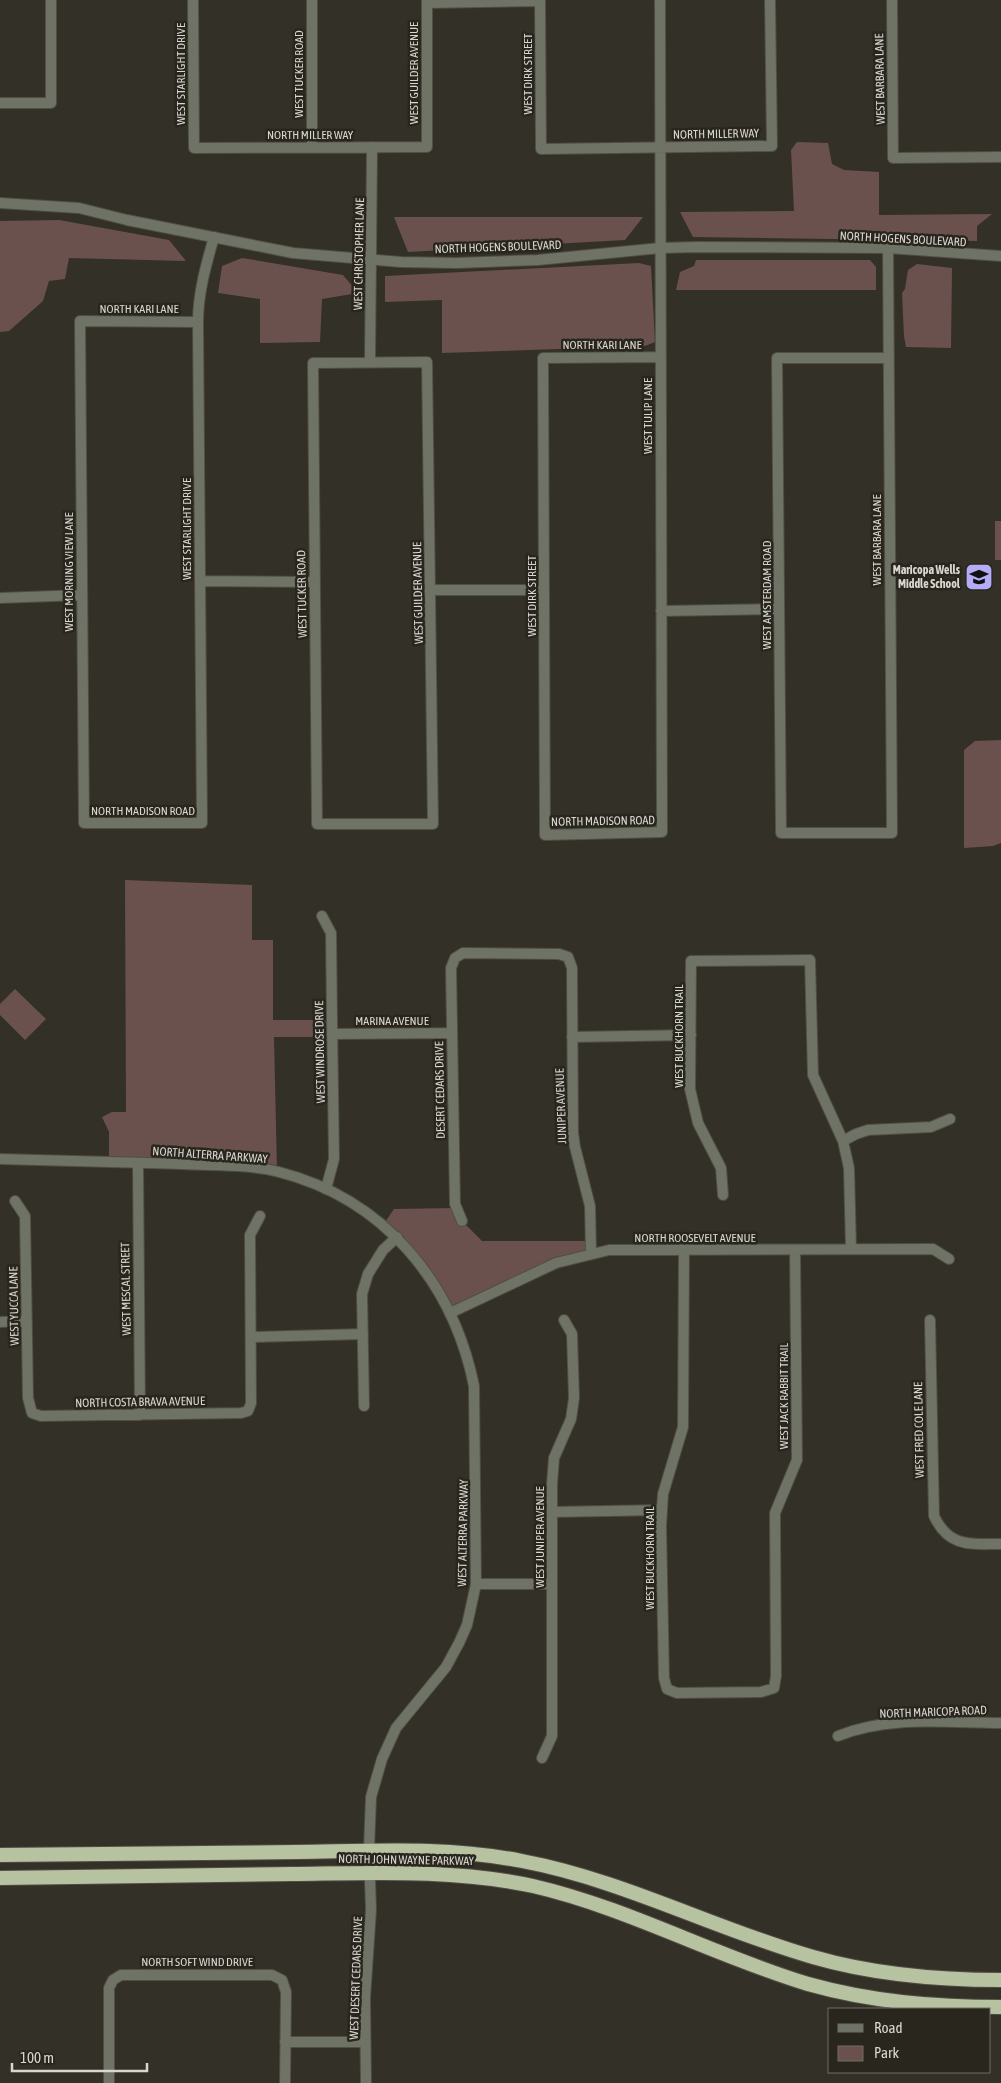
<svg xmlns="http://www.w3.org/2000/svg" width="1001" height="2083" font-family="'Asap Condensed',sans-serif">
	<rect width="100%" height="100%" fill="#333027"/>
	<!-- green -->
	<path fill="#6b514e" d="M797,142L828,143L832,164L844,170L879,172V215L992,214L977,226V241L693,237L680,212L794,211L791,150Z
		M394,217H643L625,240L408,252Z
		M59,220L169,240L186,261L69,258L65,279L49,281L43,301L9,331L0,332V221Z
		M242,258L343,275L358,293L322,299L320,342L260,343V299L218,293L222,266Z
		M696,260H870L876,267V290H676L680,272L694,266Z
		M639,263L651,266L655,342L645,346L442,353V300L385,302V276Z
		M917,264L952,268L951,348L906,347L904,336L902,293L905,289L908,270Z
		M995,521H1001V560H995Z
		M1001,740V843L993,846L964,848V750L975,741Z
		M125,880L252,885V940H273V1020H332V1037H274L277,1172L109,1162V1132L102,1117L112,1112H126Z
		M15,989L46,1019L25,1040L0,1015V1004Z
		M456,1208L462,1221L482,1241H591V1253L450,1313L383,1225L394,1209Z"/>
	<g fill="none" stroke-linecap="round" stroke-linejoin="round">
		<defs>
			<path id="minor" d="M193,0L194,148L427,147V0
				M312,0V147
				M540,0L541,149L772,146L770,0
				M660,0L662,832L545,835L543,358L661,357
				M892,0L893,158L1001,157
				M427,3L540,1
				M0,103H51V0
				M888,248L892,833H781L777,358H889
				M198,322L80,321L84,823H202L198,322C198,293 206,265 214,237
				M370,362L372,147
				M427,362L433,824H317L313,363Z
				M200,581L315,582
				M430,590H544
				M0,598L82,595
				M661,611L779,609
				M322,916L331,933L332,1020L334,1159L326,1189
				M332,1034L452,1033
				M572,1037L691,1035
				M843,1141L856,1134L868,1130L931,1127L950,1119
				M138,1163L140,1415
				M723,1195L721,1168L698,1123L690,1089L691,961L810,960L813,1075L843,1141L849,1168L851,1249
				M15,1201L25,1216L28,1398L32,1413L41,1416L241,1413L248,1411L251,1403L250,1235L260,1216
				M462,1221L455,1204L451,968L455,958L463,953L559,954L568,957L572,968L573,1133L575,1147L590,1206L591,1253
				M684,1250L683,1427L663,1494L661,1526L664,1678L667,1689L677,1693L761,1692L774,1688L776,1676L775,1513L797,1460L795,1250
				M450,1313L556,1263L609,1250L933,1249L949,1259
				M930,1320L934,1516C949,1548 971,1544 1001,1544
				M0,1322L27,1321
				M251,1337L363,1334
				M364,1406L362,1294L368,1274L383,1250L397,1237
				M552,1512L662,1510
				M476,1584H552
				M838,1736C888,1715 948,1723 1001,1723
				M542,1758L552,1736V1484L554,1458L571,1419L574,1398L572,1334L564,1320
				M285,2042H365
				M109,2083V1988L113,1980L121,1975H272L282,1980L286,1992L285,2083"/>
			<path id="tertiary" d="M0,203L79,208L127,220L293,253L401,262L457,263L538,260L660,248L697,247L888,248L1001,256
				M0,1159C61,1161 121,1162 181,1164C214,1166 248,1164 279,1172C384,1199 453,1282 474,1386L476,1584L467,1625L459,1643L446,1667L396,1728L382,1759L371,1797L369,1850L371,1910L365,1998L366,2083"/>
			<path id="trunk" d="M0,1855C99,1854 198,1853 297,1852C373,1851 447,1846 522,1861C623,1880 715,1929 813,1957C875,1975 938,1980 1001,1980
				M0,1878C97,1877 195,1875 292,1874C373,1873 454,1869 533,1886C628,1908 715,1956 808,1984C872,2002 935,2007 1001,2007"/>
		</defs>
		<!-- minor casing -->
		<use href="#minor" stroke="#514e45" stroke-width="12"/>
		<!-- tertiary casing -->
		<use href="#tertiary" stroke="#514e45" stroke-width="12"/>
		<!-- trunk casing -->
		<use href="#trunk" stroke="#514e45" stroke-width="16"/>
		<!-- minor -->
		<use href="#minor" stroke="#6e7365" stroke-width="10"/>
		<!-- tertiary -->
		<use href="#tertiary" stroke="#6e7365" stroke-width="10"/>
		<!-- trunk -->
		<use href="#trunk" stroke="#b7c2a1" stroke-width="14"/>
	</g>
	<!-- icons -->
	<defs>
		<symbol id="school-square" viewBox="-11 -11 22 22"><rect x="-9" y="-9" width="18" height="18" rx="4" fill="#b5acf8" stroke="#29261e"/><path d="M0-5L7-2L0 1L-7-2ZM-4 1L0 2.5L4 1V4Q0 6-4 4Z" fill="#111"/></symbol>
	</defs>
	<g fill-rule="evenodd">
		<use href="#school-square" x="963" y="561" width="32" height="32"/>
	</g>
	<g text-anchor="middle" dominant-baseline="central" stroke-width="5" stroke-linejoin="round" paint-order="stroke">
		<!-- street labels -->
		<g font-size="12" fill="#d8d6d0" stroke="#29261e">
			<text transform="translate(414 73) rotate(-90)">WEST GUILDER AVENUE</text>
			<text transform="translate(181 74) rotate(-90)">WEST STARLIGHT DRIVE</text>
			<text transform="translate(299 74) rotate(-90)">WEST TUCKER ROAD</text>
			<text transform="translate(528 74) rotate(-90)">WEST DIRK STREET</text>
			<text transform="translate(880 79) rotate(-91)">WEST BARBARA LANE</text>
			<text transform="translate(716 134) rotate(-1)">NORTH MILLER WAY</text>
			<text x="310" y="135">NORTH MILLER WAY</text>
			<text transform="translate(903 239) rotate(3)">NORTH HOGENS BOULEVARD</text>
			<text transform="translate(498 247) rotate(-2)">NORTH HOGENS BOULEVARD</text>
			<text transform="translate(359 254) rotate(-89)">WEST CHRISTOPHER LANE</text>
			<text x="139" y="309">NORTH KARI LANE</text>
			<text x="602" y="345">NORTH KARI LANE</text>
			<text transform="translate(648 416) rotate(-90)">WEST TULIP LANE</text>
			<text transform="translate(187 529) rotate(-90)">WEST STARLIGHT DRIVE</text>
			<text transform="translate(877 540) rotate(-90)">WEST BARBARA LANE</text>
			<text transform="translate(69 572) rotate(-90)">WEST MORNING VIEW LANE</text>
			<text transform="translate(418 593) rotate(-91)">WEST GUILDER AVENUE</text>
			<text transform="translate(302 594) rotate(-91)">WEST TUCKER ROAD</text>
			<text transform="translate(767 595) rotate(-90)">WEST AMSTERDAM ROAD</text>
			<text transform="translate(532 596) rotate(-90)">WEST DIRK STREET</text>
			<text x="143" y="811">NORTH MADISON ROAD</text>
			<text transform="translate(603 821) rotate(-1)">NORTH MADISON ROAD</text>
			<text x="392" y="1021">MARINA AVENUE</text>
			<text transform="translate(679 1036) rotate(-90)">WEST BUCKHORN TRAIL</text>
			<text transform="translate(320 1052) rotate(-91)">WEST WINDROSE DRIVE</text>
			<text transform="translate(440 1090) rotate(-91)">DESERT CEDARS DRIVE</text>
			<text transform="translate(561 1106) rotate(-92)">JUNIPER AVENUE</text>
			<text transform="translate(210 1155) rotate(4)">NORTH ALTERRA PARKWAY</text>
			<text x="695" y="1238">NORTH ROOSEVELT AVENUE</text>
			<text transform="translate(126 1289) rotate(-91)">WEST MESCAL STREET</text>
			<text transform="translate(14 1306) rotate(-91)">WEST YUCCA LANE</text>
			<text transform="translate(784 1396) rotate(-90)">WEST JACK RABBIT TRAIL</text>
			<text transform="translate(140 1402) rotate(-1)">NORTH COSTA BRAVA AVENUE</text>
			<text transform="translate(919 1430) rotate(-91)">WEST FRED COLE LANE</text>
			<text transform="translate(463 1533) rotate(-89)">WEST ALTERRA PARKWAY</text>
			<text transform="translate(540 1537) rotate(-90)">WEST JUNIPER AVENUE</text>
			<text transform="translate(650 1558) rotate(-90)">WEST BUCKHORN TRAIL</text>
			<text transform="translate(933 1712) rotate(-2)">NORTH MARICOPA ROAD</text>
			<text transform="translate(406 1860) rotate(1)">NORTH JOHN WAYNE PARKWAY</text>
			<text x="197" y="1962">NORTH SOFT WIND DRIVE</text>
			<text transform="translate(356 1978) rotate(-88)">WEST DESERT CEDARS DRIVE</text>
		</g>
		<!-- poi labels -->
		<g font-size="12" font-weight="bold" fill="#d8d6d0" stroke="#29261e" text-anchor="end">
			<text x="960" y="570">Maricopa Wells<tspan x="960" dy="14">Middle School</tspan></text>
		</g>
	</g>
	<!-- legend -->
	<rect x="828" y="2008" width="162" height="65" fill="#29261e" stroke="#6f6c65"/>
	<rect x="838" y="2024" width="25" height="8" fill="#6e7365" stroke="#6f6c65"/>
	<text x="874" y="2033" font-size="15" fill="#d8d6d0">Road</text>
	<rect x="838" y="2046" width="25" height="15" fill="#6b514e" stroke="#6f6c65"/>
	<text x="874" y="2058" font-size="15" fill="#d8d6d0">Park</text>
	<!-- scale -->
	<path d="M12 2063v8h135v-8" fill="none" stroke="#d8d6d0" stroke-width="2.5"/>
	<text x="20" y="2063" font-size="15" fill="#d8d6d0" stroke="#29261e" stroke-width="4" paint-order="stroke">100 m</text>
</svg>
